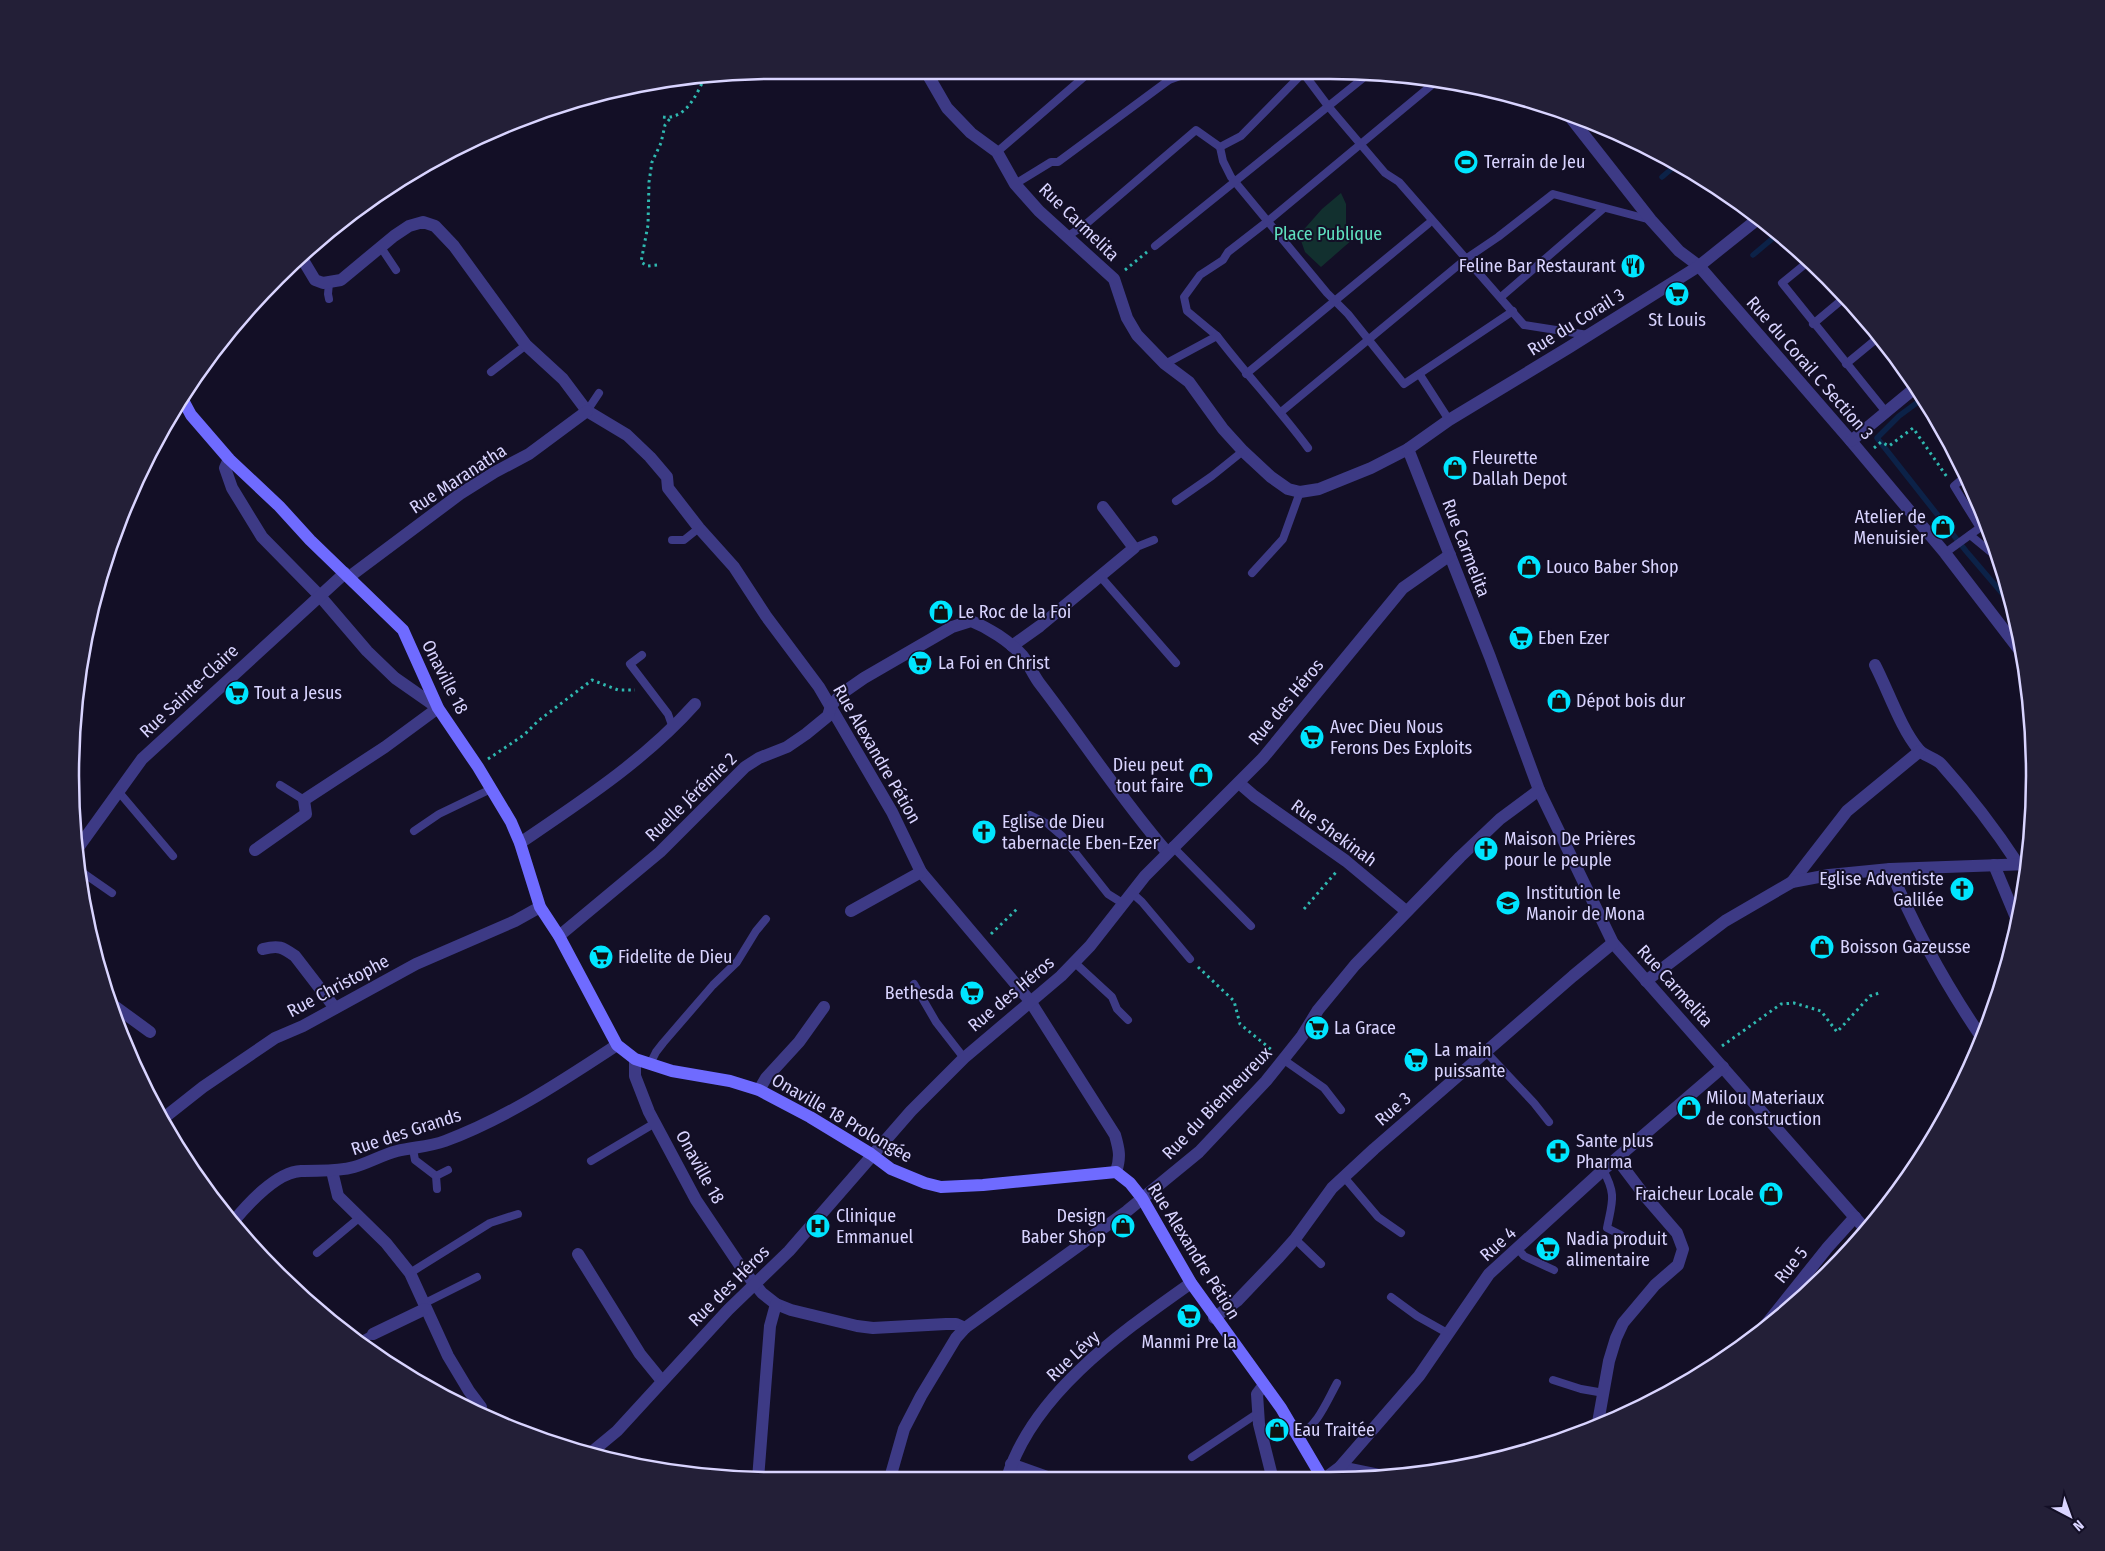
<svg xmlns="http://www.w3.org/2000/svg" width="2105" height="1551" font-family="'Fira Sans Condensed',sans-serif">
	<rect width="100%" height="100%" fill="#130f26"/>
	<polygon fill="#12302f" points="1341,193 1346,204 1346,224 1353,239 1321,267 1305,252 1299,235 1322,209"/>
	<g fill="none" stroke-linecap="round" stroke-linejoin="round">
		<g stroke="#0c2248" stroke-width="5.5">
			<polyline points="1662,177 1676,165"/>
			<polyline points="1753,255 1779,233"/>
			<polyline points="1922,399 1899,416 1877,438 1966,551 2013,606"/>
		</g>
		<g stroke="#2fb8b0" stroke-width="3" stroke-dasharray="2.5 4" stroke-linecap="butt">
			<path d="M663 117C685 120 696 96 704 79"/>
			<polyline points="657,265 647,266 641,262 648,225 649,182 652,162 661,143 665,125 672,116"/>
			<polyline points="1125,270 1147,252"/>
			<polyline points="1874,448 1881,442 1889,446 1913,428 1947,477"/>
			<polyline points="488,759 524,735 538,721 592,680 618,690 635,690"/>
			<polyline points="1304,909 1337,871"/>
			<polyline points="991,934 1018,908"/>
			<polyline points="1198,967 1234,1001 1240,1024 1273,1051"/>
			<polyline points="1722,1046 1781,1004 1794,1003 1821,1011 1837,1032 1870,996 1879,993"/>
		</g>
		<g stroke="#3d3a85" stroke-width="8">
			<polyline points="1161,70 1169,80"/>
			<polyline points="1301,70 1328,106 1385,173 1399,182 1524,325 1588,335"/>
			<polyline points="1008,75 1014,70"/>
			<polyline points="1220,147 1223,161 1231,177 1327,293 1348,314 1404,384 1513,311"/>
			<polyline points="997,152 1092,70"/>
			<polyline points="1015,184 1051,162 1058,162 1169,80 1197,70"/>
			<polyline points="1068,236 1086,224 1196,130 1220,147 1241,136 1302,74"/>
			<polyline points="380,246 396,270"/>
			<polyline points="1155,246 1367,75"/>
			<polyline points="1809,261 1782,283 1886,412"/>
			<polyline points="329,283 328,294 329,299"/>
			<polyline points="1501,297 1604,208"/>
			<polyline points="1813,324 1844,298"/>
			<polyline points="1217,336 1187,311 1184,297 1200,275 1223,260 1228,252 1268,221 1433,84"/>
			<path d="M1165 364 1217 336C1246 374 1279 409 1308 448"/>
			<polyline points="1846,364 1880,336"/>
			<polyline points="491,372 526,345"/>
			<polyline points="1246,374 1428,224"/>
			<polyline points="1420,375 1449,420"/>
			<polyline points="587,411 599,393"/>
			<polyline points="1281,412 1467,258 1498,237 1553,194 1651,220"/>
			<polyline points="1967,475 1954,486 1980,528"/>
			<polyline points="1176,501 1212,476 1243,451"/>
			<polyline points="1970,535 1998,558"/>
			<polyline points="672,540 684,540 699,528"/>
			<polyline points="1134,548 1154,540"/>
			<polyline points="1945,553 1985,524"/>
			<polyline points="1252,573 1283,539 1300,492"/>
			<polyline points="1100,576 1176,663"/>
			<polyline points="642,655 630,664 668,714 673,728"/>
			<polyline points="280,785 304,800"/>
			<polyline points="118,791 173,856"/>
			<polyline points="1030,815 1048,824 1062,836 1108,894 1124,904"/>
			<polyline points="414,831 439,814 491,789"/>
			<polyline points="1172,846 1251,926"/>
			<polyline points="76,868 112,893"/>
			<polyline points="1132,893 1142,902 1190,959"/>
			<polyline points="1074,962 1112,997 1117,1009 1128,1020"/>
			<polyline points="914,984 936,1022 964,1058"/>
			<polyline points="1486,1052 1534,1103 1549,1122"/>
			<polyline points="1284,1060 1324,1088 1341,1110"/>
			<polyline points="650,1064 656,1052 663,1043 713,985 737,962 756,931 766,919"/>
			<polyline points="413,1149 415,1160 436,1176 437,1189"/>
			<polyline points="591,1161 655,1123"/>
			<path d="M1603 1170C1617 1195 1612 1202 1607 1228L1621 1235"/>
			<polyline points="436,1176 448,1170"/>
			<polyline points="1344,1177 1378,1217 1401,1233"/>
			<polyline points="1295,1239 1321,1264"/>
			<polyline points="1518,1249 1524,1256 1554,1270"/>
			<polyline points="317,1253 359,1218"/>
			<polyline points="410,1273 490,1223 518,1214"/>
			<polyline points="1391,1297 1417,1316 1449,1334"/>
			<polyline points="423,1304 477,1277"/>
			<polyline points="360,1341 373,1334"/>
			<polyline points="1553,1380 1581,1389 1604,1393"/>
			<path d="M1298 1436C1318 1425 1326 1403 1337 1383"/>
			<polyline points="1192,1457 1258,1413"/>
		</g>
		<g stroke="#3d3a85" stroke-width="12">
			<polyline points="925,70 947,108 971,133 997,152 1015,184 1039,211 1114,279 1127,318 1137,335 1165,364 1189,382 1223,429 1243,451 1271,477 1288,489 1300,492 1319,489 1371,468 1408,449 1490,657 1539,790 1613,943 1867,1231"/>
			<polyline points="1567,113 1651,220 1679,251 1699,266 1851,441 1945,553 2021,652"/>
			<path d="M303 260 315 280 323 283 341 280 394 236 409 226 423 222 435 226 454 246 526 345 563 379 587 411 627 435 650 457 667 477 668 488 699 528 734 567 766 616 819 687 892 812 921 872 1030 1001 1115 1135C1119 1149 1121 1157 1116 1172"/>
			<polyline points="1851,441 1915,388"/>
			<polyline points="1408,449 1449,420 1568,348 1699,266 1759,218"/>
			<polyline points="229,459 225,468 232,488 262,537 319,595 367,651 395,678 438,708 385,747 304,800 306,814 255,850"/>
			<polyline points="349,577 460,494 495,472 529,454 587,411"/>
			<polyline points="1012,646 1040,626 1134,548 1103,507"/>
			<path d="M1875 665C1888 690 1901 729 1919 750 1924 756 1935 758 1941 764 1969 795 1995 829 2018 864"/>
			<polyline points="1239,783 1254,796 1346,861 1406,911"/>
			<path d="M520 843C582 801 645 760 695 704"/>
			<polyline points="75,852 142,759 345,573"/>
			<polyline points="1994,865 2017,920"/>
			<path d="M1890 869C1915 929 1945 984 1982 1038"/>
			<polyline points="1792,882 1847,811 1920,751"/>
			<polyline points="851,911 921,872"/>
			<path d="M559 936 660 852 745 767 759 758 787 747 806 734 828 716 831 706 841 694 864 678 952 627 971 621C989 628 1009 641 1022 655 1029 664 1033 675 1040 684 1083 740 1121 799 1167 852"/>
			<path d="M263 949C279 945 282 947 295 956L335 1008"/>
			<polyline points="1646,981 1725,921 1792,882 1829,875 1890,869 2029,864"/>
			<polyline points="113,1005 150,1032"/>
			<polyline points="635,1059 635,1076 649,1112 696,1200 743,1270 762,1293 776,1304 791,1310 857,1326 873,1328 946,1324 956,1324 965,1328"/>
			<polyline points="759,1090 766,1078 799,1042 824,1007"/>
			<polyline points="165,1117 203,1087 275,1038 303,1026 416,964 515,921 540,907"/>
			<polyline points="332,1171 338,1196 386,1243 410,1273 448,1356 469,1391 481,1407 478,1409"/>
			<path d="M232 1223C247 1205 276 1172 301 1171 319 1170 336 1172 354 1167 368 1163 382 1155 397 1151 413 1147 429 1147 445 1141 507 1118 562 1081 617 1045"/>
			<polyline points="578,1254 640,1354 662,1381"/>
			<polyline points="1214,1318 1237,1301 1279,1257 1295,1239 1332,1188 1374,1149 1573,976 1613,943"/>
			<polyline points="373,1334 425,1309"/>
			<polyline points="1756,1337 1828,1247 1855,1217"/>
			<polyline points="1263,1386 1257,1394 1259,1424 1272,1476"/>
			<polyline points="1597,1428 1609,1361 1616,1338 1623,1323 1655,1285 1678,1265 1683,1249 1677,1233 1645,1196 1617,1159"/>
			<polyline points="588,1455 617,1431 728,1310 789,1251 911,1111 964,1058 1061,976 1090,946 1145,876 1263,758 1403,588 1450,555"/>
			<polyline points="1011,1464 1047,1477"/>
			<polyline points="1340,1467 1379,1475"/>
			<polyline points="1328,1476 1340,1467 1419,1376 1489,1274 1603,1170 1723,1067"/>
			<polyline points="890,1478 904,1429 921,1396 956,1338 965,1328 1127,1211 1199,1152 1266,1081 1302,1036 1318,1010 1355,965 1460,857 1500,819 1539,790"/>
			<path d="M1007 1478C1033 1393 1122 1332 1191 1283"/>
			<polyline points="758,1479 770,1326 776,1304"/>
		</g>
		<polyline stroke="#6f6bff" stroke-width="12" points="184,402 191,415 229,459 279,506 310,540 403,630 438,708 478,767 511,822 520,843 540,907 559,936 617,1045 635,1059 672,1071 730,1081 759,1090 810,1117 871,1154 891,1169 925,1183 941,1187 983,1185 1116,1172 1130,1183 1142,1198 1191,1283 1281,1408 1321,1476"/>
	</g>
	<defs>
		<symbol id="stadium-disc" viewBox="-11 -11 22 22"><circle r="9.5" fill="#00e5ff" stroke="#130f26"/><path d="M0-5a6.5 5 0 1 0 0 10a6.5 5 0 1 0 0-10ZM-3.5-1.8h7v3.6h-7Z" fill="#111"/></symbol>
		<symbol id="restaurant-disc" viewBox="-11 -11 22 22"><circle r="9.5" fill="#00e5ff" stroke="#130f26"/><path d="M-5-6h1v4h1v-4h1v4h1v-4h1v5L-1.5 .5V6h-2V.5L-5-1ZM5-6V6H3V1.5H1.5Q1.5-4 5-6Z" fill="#111"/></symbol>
		<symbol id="supermarket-disc" viewBox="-11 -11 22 22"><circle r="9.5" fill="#00e5ff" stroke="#130f26"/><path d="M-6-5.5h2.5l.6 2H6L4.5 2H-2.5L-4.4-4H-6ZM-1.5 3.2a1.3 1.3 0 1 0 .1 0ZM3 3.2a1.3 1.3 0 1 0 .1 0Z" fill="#111"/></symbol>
		<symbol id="shop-disc" viewBox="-11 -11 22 22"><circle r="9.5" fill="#00e5ff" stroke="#130f26"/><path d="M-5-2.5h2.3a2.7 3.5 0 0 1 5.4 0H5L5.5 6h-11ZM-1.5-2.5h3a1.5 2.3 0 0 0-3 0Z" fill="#111"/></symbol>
		<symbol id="church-disc" viewBox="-11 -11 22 22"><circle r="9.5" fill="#00e5ff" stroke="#130f26"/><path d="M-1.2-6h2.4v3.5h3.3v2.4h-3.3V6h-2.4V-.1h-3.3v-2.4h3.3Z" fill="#111"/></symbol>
		<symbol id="school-disc" viewBox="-11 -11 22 22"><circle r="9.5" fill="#00e5ff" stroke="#130f26"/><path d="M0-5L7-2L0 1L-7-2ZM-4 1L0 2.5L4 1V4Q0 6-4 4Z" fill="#111"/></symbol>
		<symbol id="pharmacy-disc" viewBox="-11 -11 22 22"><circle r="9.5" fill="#00e5ff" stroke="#130f26"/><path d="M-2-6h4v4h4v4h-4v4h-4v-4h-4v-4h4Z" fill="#111"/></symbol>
		<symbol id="hospital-disc" viewBox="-11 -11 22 22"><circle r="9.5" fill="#00e5ff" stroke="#130f26"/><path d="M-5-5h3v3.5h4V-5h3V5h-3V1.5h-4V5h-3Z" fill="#111"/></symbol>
	</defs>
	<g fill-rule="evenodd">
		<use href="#stadium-disc" x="1452" y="148" width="28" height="28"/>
		<use href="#restaurant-disc" x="1619" y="252" width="28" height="28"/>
		<use href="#supermarket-disc" x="1663" y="280" width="28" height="28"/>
		<use href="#shop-disc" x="1441" y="454" width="28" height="28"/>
		<use href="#shop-disc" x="1929" y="513" width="28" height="28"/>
		<use href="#shop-disc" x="1515" y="553" width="28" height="28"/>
		<use href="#shop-disc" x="927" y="598" width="28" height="28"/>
		<use href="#supermarket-disc" x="1507" y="624" width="28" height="28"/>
		<use href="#supermarket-disc" x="906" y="649" width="28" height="28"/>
		<use href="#supermarket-disc" x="223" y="679" width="28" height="28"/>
		<use href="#shop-disc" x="1545" y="687" width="28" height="28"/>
		<use href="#supermarket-disc" x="1298" y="723" width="28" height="28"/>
		<use href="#shop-disc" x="1187" y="761" width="28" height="28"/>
		<use href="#church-disc" x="970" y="818" width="28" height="28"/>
		<use href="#church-disc" x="1472" y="835" width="28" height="28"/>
		<use href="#church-disc" x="1948" y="875" width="28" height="28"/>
		<use href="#school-disc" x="1494" y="889" width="28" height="28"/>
		<use href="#shop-disc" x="1808" y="933" width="28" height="28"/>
		<use href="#supermarket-disc" x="587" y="943" width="28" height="28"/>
		<use href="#supermarket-disc" x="958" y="979" width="28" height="28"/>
		<use href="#supermarket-disc" x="1303" y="1014" width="28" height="28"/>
		<use href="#supermarket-disc" x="1402" y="1046" width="28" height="28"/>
		<use href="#shop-disc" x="1675" y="1094" width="28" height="28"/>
		<use href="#pharmacy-disc" x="1544" y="1137" width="28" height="28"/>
		<use href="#shop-disc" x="1757" y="1180" width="28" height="28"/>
		<use href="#hospital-disc" x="804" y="1212" width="28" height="28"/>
		<use href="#shop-disc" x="1109" y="1212" width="28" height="28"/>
		<use href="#supermarket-disc" x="1534" y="1235" width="28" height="28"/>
		<use href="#supermarket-disc" x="1175" y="1302" width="28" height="28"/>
		<use href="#shop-disc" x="1263" y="1416" width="28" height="28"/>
	</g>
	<g text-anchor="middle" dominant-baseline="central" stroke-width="4" stroke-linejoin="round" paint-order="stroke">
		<g font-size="18" fill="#d9d4ff" stroke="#130f26" text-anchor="start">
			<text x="1484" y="162">Terrain de Jeu</text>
			<text x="1616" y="266" text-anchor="end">Feline Bar Restaurant</text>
			<text x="1677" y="320" text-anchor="middle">St Louis</text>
			<text x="1472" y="458">Fleurette<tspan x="1472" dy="21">Dallah Depot</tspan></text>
			<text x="1926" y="517" text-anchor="end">Atelier de<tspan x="1926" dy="21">Menuisier</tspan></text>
			<text x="1546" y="567">Louco Baber Shop</text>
			<text x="958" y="612">Le Roc de la Foi</text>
			<text x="1538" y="638">Eben Ezer</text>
			<text x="938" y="663">La Foi en Christ</text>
			<text x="254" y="693">Tout a Jesus</text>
			<text x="1576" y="701">Dépot bois dur</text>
			<text x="1330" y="727">Avec Dieu Nous<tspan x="1330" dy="21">Ferons Des Exploits</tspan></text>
			<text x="1184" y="765" text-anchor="end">Dieu peut<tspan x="1184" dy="21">tout faire</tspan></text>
			<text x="1002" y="822">Eglise de Dieu<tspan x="1002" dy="21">tabernacle Eben-Ezer</tspan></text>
			<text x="1504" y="839">Maison De Prières<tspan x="1504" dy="21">pour le peuple</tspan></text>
			<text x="1944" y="879" text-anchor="end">Eglise Adventiste<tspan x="1944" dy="21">Galilée</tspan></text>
			<text x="1526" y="893">Institution le<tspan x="1526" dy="21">Manoir de Mona</tspan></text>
			<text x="1840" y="947">Boisson Gazeusse</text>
			<text x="618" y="957">Fidelite de Dieu</text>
			<text x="954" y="993" text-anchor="end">Bethesda</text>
			<text x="1334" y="1028">La Grace</text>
			<text x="1434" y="1050">La main<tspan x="1434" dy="21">puissante</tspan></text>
			<text x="1706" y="1098">Milou Materiaux<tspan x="1706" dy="21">de construction</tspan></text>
			<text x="1576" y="1141">Sante plus<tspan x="1576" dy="21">Pharma</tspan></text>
			<text x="1754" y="1194" text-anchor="end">Fraicheur Locale</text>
			<text x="836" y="1216">Clinique<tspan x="836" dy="21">Emmanuel</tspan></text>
			<text x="1106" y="1216" text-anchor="end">Design<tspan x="1106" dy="21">Baber Shop</tspan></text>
			<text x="1566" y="1239">Nadia produit<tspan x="1566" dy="21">alimentaire</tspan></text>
			<text x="1189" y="1342" text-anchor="middle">Manmi Pre la</text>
			<text x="1294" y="1430">Eau Traitée</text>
		</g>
		<g font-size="18" fill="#d9d4ff" stroke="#130f26">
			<text transform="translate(1079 222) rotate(44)">Rue Carmelita</text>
			<text transform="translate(1576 322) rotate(-32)">Rue du Corail 3</text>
			<text transform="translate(1810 368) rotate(49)">Rue du Corail C Section 3</text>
			<text transform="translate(458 479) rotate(-33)">Rue Maranatha</text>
			<text transform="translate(1466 548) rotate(69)">Rue Carmelita</text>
			<text transform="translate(445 677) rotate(63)">Onaville 18</text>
			<text transform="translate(189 691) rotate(-43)">Rue Sainte-Claire</text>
			<text transform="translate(1286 702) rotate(-50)">Rue des Héros</text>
			<text transform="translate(877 754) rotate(60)">Rue Alexandre Pétion</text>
			<text transform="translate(691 797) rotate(-44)">Ruelle Jérémie 2</text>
			<text transform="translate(1334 833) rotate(36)">Rue Shekinah</text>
			<text transform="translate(338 986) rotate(-28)">Rue Christophe</text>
			<text transform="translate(1675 986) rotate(48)">Rue Carmelita</text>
			<text transform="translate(1011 994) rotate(-40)">Rue des Héros</text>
			<text transform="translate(1217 1103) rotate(-46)">Rue du Bienheureux</text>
			<text transform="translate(1393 1109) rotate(-41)">Rue 3</text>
			<text transform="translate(842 1118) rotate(30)">Onaville 18 Prolongée</text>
			<text transform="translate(406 1132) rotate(-18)">Rue des Grands</text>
			<text transform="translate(700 1167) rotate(61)">Onaville 18</text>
			<text transform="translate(1498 1244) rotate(-42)">Rue 4</text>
			<text transform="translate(1194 1251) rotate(58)">Rue Alexandre Pétion</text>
			<text transform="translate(1791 1265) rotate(-51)">Rue 5</text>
			<text transform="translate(729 1286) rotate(-45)">Rue des Héros</text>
			<text transform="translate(1073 1356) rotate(-43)">Rue Lévy</text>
		</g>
		<g font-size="18" fill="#5fe0c0" stroke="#130f26">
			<text x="1328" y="234">Place Publique</text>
		</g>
	</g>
	<path d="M0 0H2105V1551H0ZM775 79H1330A696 696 0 0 1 2026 775V776A696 696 0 0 1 1330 1472H775A696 696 0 0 1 79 776V775A696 696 0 0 1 775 79Z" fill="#231f37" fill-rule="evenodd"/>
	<path fill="none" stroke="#d9d4ff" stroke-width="2.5" d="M775 79H1330A696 696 0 0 1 2026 775V776A696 696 0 0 1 1330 1472H775A696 696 0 0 1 79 776V775A696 696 0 0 1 775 79Z"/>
	<g transform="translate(2070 1516) rotate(139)" stroke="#130f26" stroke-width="4" paint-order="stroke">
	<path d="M0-4L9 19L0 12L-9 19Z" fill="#d9d4ff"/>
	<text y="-8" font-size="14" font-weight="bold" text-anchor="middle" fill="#d9d4ff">N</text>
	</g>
</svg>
